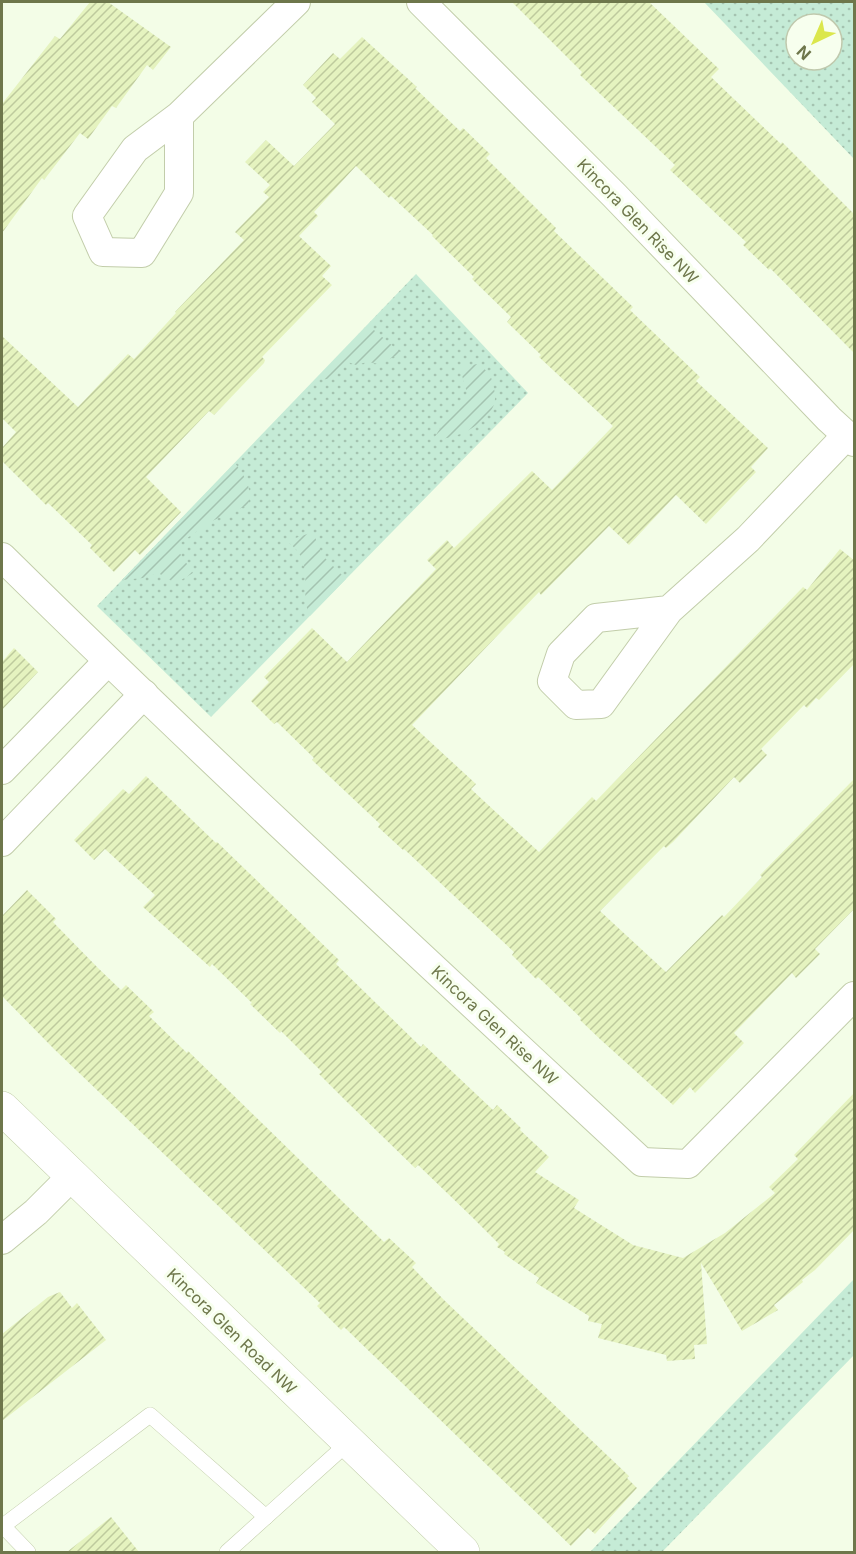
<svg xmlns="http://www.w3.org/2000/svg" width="856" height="1554" font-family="Inter,sans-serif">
	<defs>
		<pattern id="grass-dots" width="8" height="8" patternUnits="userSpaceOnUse" patternTransform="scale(1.5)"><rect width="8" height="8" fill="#c5ebd6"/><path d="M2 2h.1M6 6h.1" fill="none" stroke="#a4c3b0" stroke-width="1.8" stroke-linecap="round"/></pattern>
		<pattern id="garden-furrows" width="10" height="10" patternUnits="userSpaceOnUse" patternTransform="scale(1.5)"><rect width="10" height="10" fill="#c5ebd6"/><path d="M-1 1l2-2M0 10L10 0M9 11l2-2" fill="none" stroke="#a4c3b0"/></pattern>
		<pattern id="building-hatch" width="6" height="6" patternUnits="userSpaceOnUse" patternTransform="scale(1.5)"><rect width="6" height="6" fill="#e5f3bf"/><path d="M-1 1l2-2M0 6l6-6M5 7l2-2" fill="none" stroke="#beca9d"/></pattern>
	</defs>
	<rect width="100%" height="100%" fill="#f3fde7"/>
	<g fill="url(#grass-dots)" fill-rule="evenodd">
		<path d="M704 2H854V159ZM796 24H832V60H796Z"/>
		<polygon points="416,274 528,393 211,717 97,606"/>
		<polygon points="854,1279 854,1355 662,1552 590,1552"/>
	</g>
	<g fill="url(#garden-furrows)">
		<path d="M368 325 401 353 380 364 367 362 356 365 348 362C338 369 332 385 318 377Z"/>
		<path d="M477 364C486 369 492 375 493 385 494 389 496 395 495 399 494 421 453 443 434 438L448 416 462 405 467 393 461 372 463 367Z"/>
		<path d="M235 463C245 477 253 488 248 505L212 521 180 543 179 552 193 573 176 583 158 573 143 578 122 580Z"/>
		<path d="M313 532 322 555 346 579 310 616C300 596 311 574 300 555 297 549 291 545 287 541Z"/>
	</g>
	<g fill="url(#building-hatch)">
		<polygon points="90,2 108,2 171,47 153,70 147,65 116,108 112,106 88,139 80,133 44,180 42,178 2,233 2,104 55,36 60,39"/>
		<polygon points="512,2 649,2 719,69 711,77 781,144 782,142 855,215 855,354 770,268 769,270 743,245 746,242 670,170 675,165 580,75 582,72"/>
		<polygon points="362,37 417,87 415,88 460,131 463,128 490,154 486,158 556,228 554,231 633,307 630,310 700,377 696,381 768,448 751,467 756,472 706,524 676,495 629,545 609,526 541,595 539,592 412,725 476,784 471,789 539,852 592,797 596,801 803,587 807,590 840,549 855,561 855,663 819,700 816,698 807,708 804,705 761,749 767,755 740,783 734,777 673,842 666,848 664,846 600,911 666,972 722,915 724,917 762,877 760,875 855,778 855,908 815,949 820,954 796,978 792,973 734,1033 744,1043 695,1093 690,1087 673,1105 601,1040 580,1020 581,1018 538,977 536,979 512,955 514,952 404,849 403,850 378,827 380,824 312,760 314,758 277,722 274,724 251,701 269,682 264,677 312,628 347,662 436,569 427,560 447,540 454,548 532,471 552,490 613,426 539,357 541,355 507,322 511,317 472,279 474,277 432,236 433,235 391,196 389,198 356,166 314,212 318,216 299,236 331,266 322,276 332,285 262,357 265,360 264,363 214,415 209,411 146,477 181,512 140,555 135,550 114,572 90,548 92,545 48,503 46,505 2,461 2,448 16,432 2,418 2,336 78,407 128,354 134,359 176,313 175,312 244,240 235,232 269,197 263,192 270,185 245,162 266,140 294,166 335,124 312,102 316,98 303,85 333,53 340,59"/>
		<polygon points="14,648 38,672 2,710 2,662"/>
		<polygon points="146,776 216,843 217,842 339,960 336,964 421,1047 423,1044 493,1110 497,1105 521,1128 520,1130 549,1157 535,1172 579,1200 574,1208 633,1245 683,1258 725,1233 775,1193 769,1187 798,1159 794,1155 855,1092 855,1229 815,1270 802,1280 803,1282 774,1305 778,1310 742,1331 701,1263 707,1344 694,1345 695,1359 667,1361 666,1355 598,1338 602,1324 588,1321 589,1316 536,1283 539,1278 504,1254 505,1252 497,1247 499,1244 471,1216 418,1165 415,1168 346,1101 319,1074 322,1072 281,1031 280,1033 250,1004 252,1003 212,964 210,967 143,907 155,895 105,849 94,860 74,840 123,789 129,794"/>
		<polygon points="27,890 56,919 53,922 98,968 121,990 126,985 154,1012 149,1016 187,1053 188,1051 384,1242 389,1238 416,1263 412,1267 444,1300 629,1476 627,1478 637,1488 595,1534 588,1528 571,1546 344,1327 341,1330 317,1306 320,1303 54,1049 2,996 2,916"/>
		<polygon points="60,1292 72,1308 77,1303 106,1340 2,1421 2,1334 48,1297"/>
		<polygon points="111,1517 139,1552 67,1552"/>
	</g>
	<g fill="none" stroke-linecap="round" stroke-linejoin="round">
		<defs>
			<g id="service">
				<polyline points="28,1552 3,1526 150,1415 266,1517"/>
				<polyline points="227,1552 348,1443"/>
			</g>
			<g id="minor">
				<polyline points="421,2 614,195 829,419 854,442"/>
				<polyline points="179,116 179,193 142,253 103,252 87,216 135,149 179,116 296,2"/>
				<path d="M2 557C211 763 427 962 642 1162L688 1164 854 996"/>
				<polyline points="669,610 596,618 561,654 552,681 576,705 601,704 669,610 748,539 846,436"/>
				<polyline points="2,770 108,661"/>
				<polyline points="2,842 144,694"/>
				<polyline points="2,1240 36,1212 71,1177"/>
			</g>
			<polyline id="tertiary" points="2,1108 463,1552"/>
		</defs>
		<use href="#service" stroke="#c2cdaa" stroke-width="16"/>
		<use href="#minor" stroke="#c2cdaa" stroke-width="30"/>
		<use href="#tertiary" stroke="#c2cdaa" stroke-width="34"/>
		<use href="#service" stroke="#fff" stroke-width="15"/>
		<use href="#minor" stroke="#fff" stroke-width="28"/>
		<use href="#tertiary" stroke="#fff" stroke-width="33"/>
	</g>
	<g text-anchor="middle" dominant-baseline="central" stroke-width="6" stroke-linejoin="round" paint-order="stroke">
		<g font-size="16" fill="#6e774b" stroke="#f7ffee">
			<text transform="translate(638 221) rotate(46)">Kincora Glen Rise NW</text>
			<text transform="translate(495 1025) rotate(43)">Kincora Glen Rise NW</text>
			<text transform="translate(232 1331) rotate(44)">Kincora Glen Road NW</text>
		</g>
	</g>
	<rect width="856" height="1554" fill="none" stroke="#6e774b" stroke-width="6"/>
	<g transform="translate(814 42) rotate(224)"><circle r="28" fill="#f7ffee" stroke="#c0c9ad" stroke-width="1.5"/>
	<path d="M0-4.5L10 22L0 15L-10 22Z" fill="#dbe74c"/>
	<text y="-9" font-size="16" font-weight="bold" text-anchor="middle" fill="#6e774b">N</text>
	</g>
</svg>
